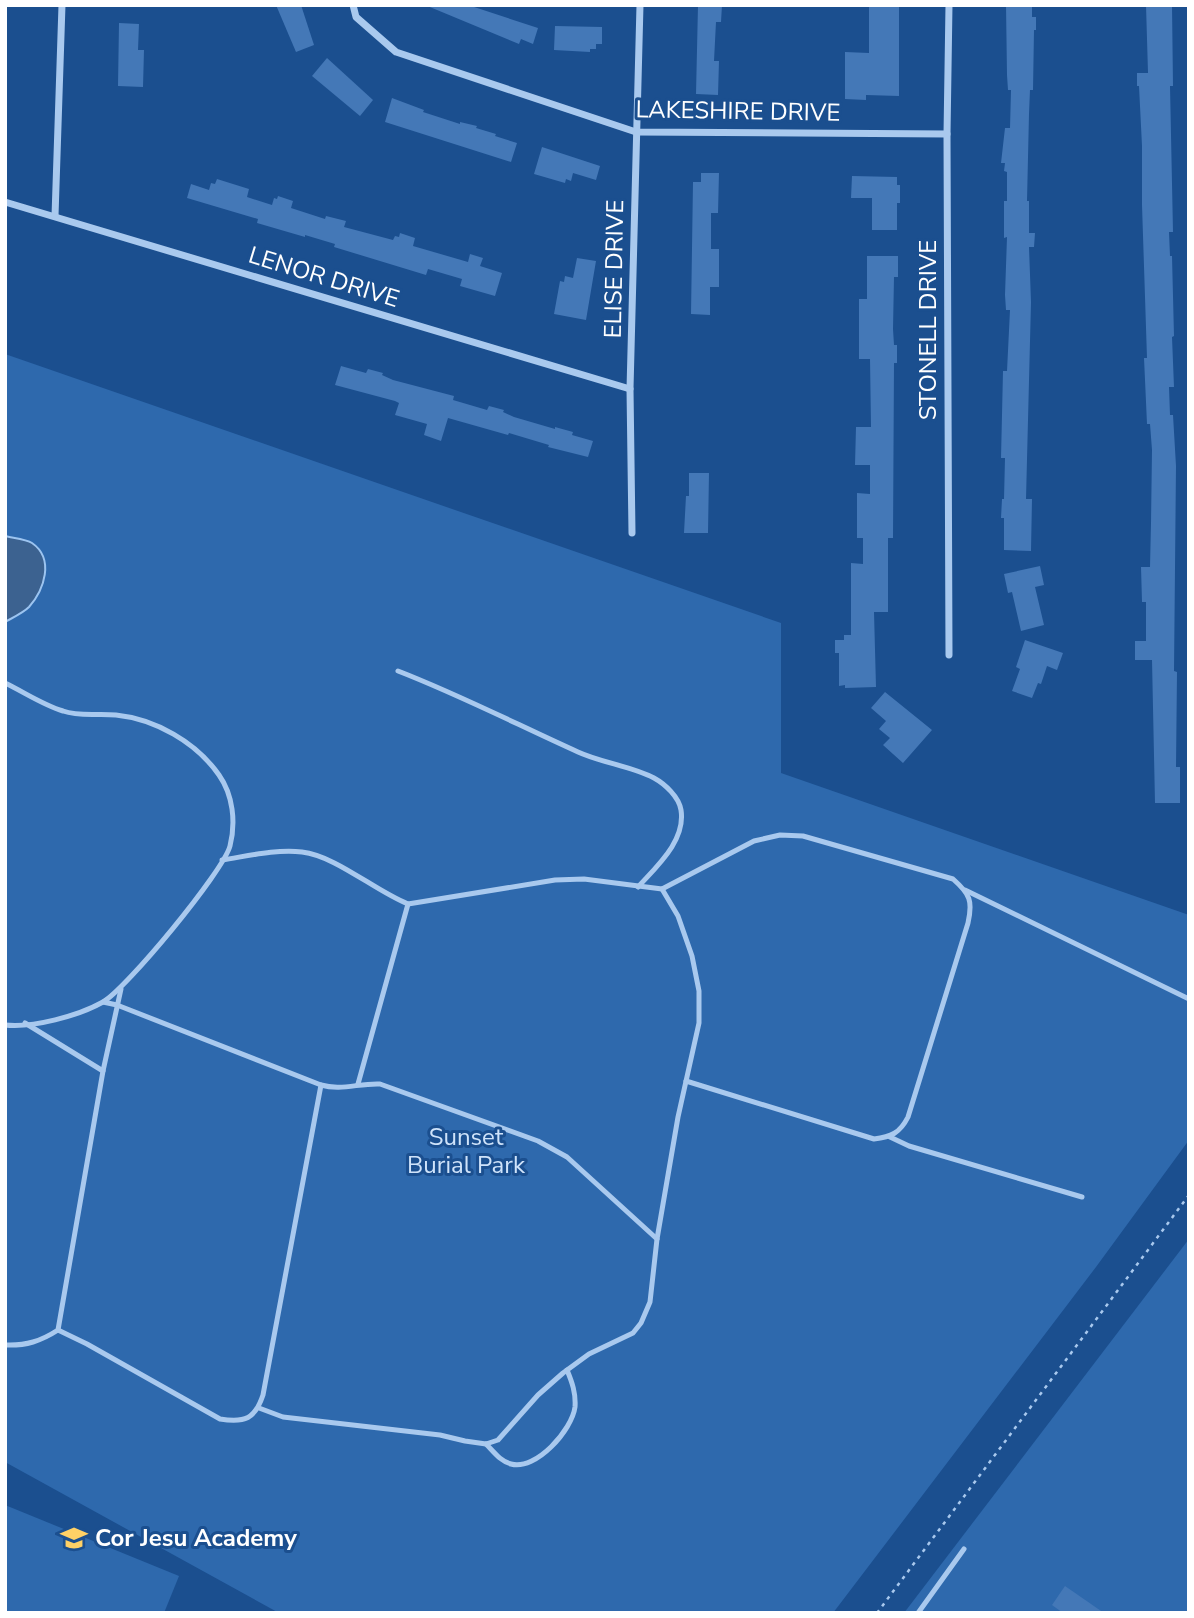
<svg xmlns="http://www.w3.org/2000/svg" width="1194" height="1618" font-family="'Nunito Sans',sans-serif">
	<rect width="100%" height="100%" fill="#1b4f8f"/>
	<g fill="#2e69ad">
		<polygon points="5,354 781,623 781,773 1189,915 1189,1140 1096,1267 833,1613 279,1613 5,1462"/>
		<polygon points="1189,1239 1189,1613 904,1613"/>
		<polygon points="5,1505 179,1576 164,1613 5,1613"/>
	</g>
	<path fill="#3c6290" stroke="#9cc4f0" stroke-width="2" d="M5 536C13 538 26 539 32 543 55 559 44 590 29 607 23 613 12 618 5 622Z"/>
	<g fill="#4478b7">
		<polygon points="276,5 301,5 314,45 296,52"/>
		<polygon points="425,5 468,5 538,28 533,44 521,39 519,44"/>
		<polygon points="698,5 722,5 721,22 716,22 714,61 719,61 718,95 696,94"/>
		<polygon points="869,5 899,5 899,96 866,95 866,100 845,99 845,52 869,53"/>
		<polygon points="1006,5 1032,5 1032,17 1036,17 1036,30 1034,30 1033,90 1030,90 1029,114 1027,201 1029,201 1029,233 1035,233 1034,247 1029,247 1031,302 1026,499 1032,499 1031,551 1004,550 1004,518 1001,518 1002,499 1004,499 1005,458 1001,458 1003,371 1007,371 1010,310 1006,310 1005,295 1007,237 1004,238 1004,201 1007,201 1007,172 1004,171 1005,163 1001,163 1005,128 1010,128 1011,90 1008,90 1007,75"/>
		<polygon points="1146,5 1172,5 1173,86 1170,86 1173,232 1169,232 1170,256 1172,256 1174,336 1172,337 1174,387 1169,387 1170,415 1173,415 1176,466 1174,671 1177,672 1176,767 1180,767 1180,803 1155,803 1152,660 1135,660 1135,641 1146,641 1146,602 1142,602 1141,567 1150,567 1151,523 1152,450 1150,424 1147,424 1144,358 1147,358 1142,205 1142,146 1139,86 1137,86 1137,73 1148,73"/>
		<polygon points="119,23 139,24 138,50 144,50 143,87 118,86"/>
		<polygon points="555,26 602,27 602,44 596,44 596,49 590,49 590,52 554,50"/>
		<polygon points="327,58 373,100 360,116 312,76"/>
		<polygon points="392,98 424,110 423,112 460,124 460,122 477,126 476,128 496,134 495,136 517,143 511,162 385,122"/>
		<polygon points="542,147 600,166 596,180 573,173 571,181 566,179 565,183 534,174"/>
		<polygon points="701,173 719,173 718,213 711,213 711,249 719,249 719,287 710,287 710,315 691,314 693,182 701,182"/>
		<polygon points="852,176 897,177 897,185 900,185 900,203 897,203 897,230 872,230 872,198 851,198"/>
		<polygon points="217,179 249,189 247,197 272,205 274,198 277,199 278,196 293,201 291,208 325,219 326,216 346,221 344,227 393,240 395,236 399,237 400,233 415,238 413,246 468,262 470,254 483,258 480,266 502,273 495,296 460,286 462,279 428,269 426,275 334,247 335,244 305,235 305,237 257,223 258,219 187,198 191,184 209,190 211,183 215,184"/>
		<polygon points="867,256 898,256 898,277 894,277 893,329 894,345 897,345 897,363 894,363 893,538 888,538 888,612 874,612 876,687 845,688 845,685 839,686 839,653 835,653 835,640 844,640 844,635 851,635 851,563 863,564 863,538 857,538 857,493 870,494 870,465 855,465 856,427 871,427 870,359 859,359 859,299 867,299"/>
		<polygon points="577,258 596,261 586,320 554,314 560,281 564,282 565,276 573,278"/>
		<polygon points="341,366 366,373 368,369 383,373 382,375 393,380 454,396 453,400 487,410 489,406 504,410 503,412 514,417 555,429 555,427 573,432 572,435 593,441 588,457 548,447 549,445 509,433 508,435 448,418 441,441 424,435 427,424 395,415 399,403 395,401 335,385"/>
		<polygon points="689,473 709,473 708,533 684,533 686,496 689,496"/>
		<polygon points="1040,566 1044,585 1035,587 1044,625 1021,631 1012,592 1008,593 1004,574"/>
		<polygon points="1025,640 1063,653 1057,670 1047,666 1041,684 1038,683 1032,698 1012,691 1020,669 1016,667"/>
		<polygon points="885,692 932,730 903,763 883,745 890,738 879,729 886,721 871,708"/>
		<polygon points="1065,1586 1104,1613 1063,1613 1052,1605"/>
	</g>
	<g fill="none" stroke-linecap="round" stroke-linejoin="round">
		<polyline stroke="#a9c9ee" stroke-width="2.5" stroke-dasharray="3.5 5" stroke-linecap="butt" points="877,1613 1189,1195"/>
		<g stroke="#a9c9ee" stroke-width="5">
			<path d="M398 671C460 695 518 725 578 752 602 763 631 766 654 778 665 784 679 797 681 810 686 841 656 867 638 887"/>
			<path d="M5 683C24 692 43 705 63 711 80 717 98 713 116 715 155 719 196 742 219 775 233 795 236 822 230 846 223 872 126 989 103 1002 78 1016 33 1028 5 1025"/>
			<path d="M222 860C248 856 276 849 302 852 336 856 375 891 408 904L555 880 584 879 662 889 754 841 780 835 803 836 953 879C970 894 973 901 968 923L908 1117C900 1133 891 1137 874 1139L686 1081"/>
			<polyline points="965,890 1189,999"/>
			<path d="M103 1002 117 1005 321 1085C341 1091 359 1083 380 1084L538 1141 567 1157 657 1239"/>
			<polyline points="25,1023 103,1071"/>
			<polyline points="358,1084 408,904"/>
			<polyline points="890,1137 909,1146 1082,1197"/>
			<path d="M58 1330 87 1344 220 1419C245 1423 255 1419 263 1395L321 1085"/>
			<path d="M5 1345C26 1346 41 1341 58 1330L103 1071 121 989"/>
			<polyline points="259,1408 283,1417 440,1435 465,1441 486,1444 498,1440 538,1395 563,1373 589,1354 633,1333 641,1323 650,1302 657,1239 678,1117 699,1023 699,991 692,956 678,916 662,889"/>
			<path d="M486 1444C494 1452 500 1461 511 1464 536 1471 572 1430 575 1407 576 1393 572 1382 567 1370"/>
			<polyline points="918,1613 964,1549"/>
		</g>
		<g stroke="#a9c9ee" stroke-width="7">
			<polyline points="353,5 356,17 396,52 636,132 947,134"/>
			<polyline points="5,202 630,389"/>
			<polyline points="55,216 62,5"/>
			<polyline points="632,533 630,389 640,5"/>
			<polyline points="949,655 947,134 949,5"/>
		</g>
	</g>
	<defs>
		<symbol id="school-bare" viewBox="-9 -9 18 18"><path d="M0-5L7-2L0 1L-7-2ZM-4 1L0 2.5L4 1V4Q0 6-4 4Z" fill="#ffd166" stroke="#1b4f8f" stroke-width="2.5" paint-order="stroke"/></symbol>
	</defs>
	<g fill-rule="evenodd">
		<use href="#school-bare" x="55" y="1519" width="38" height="38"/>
	</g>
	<g text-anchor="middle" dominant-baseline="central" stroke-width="6" stroke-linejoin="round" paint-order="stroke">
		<g font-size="24" fill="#fff" stroke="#1b4f8f">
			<text transform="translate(738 111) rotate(1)">LAKESHIRE DRIVE</text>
			<text transform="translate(614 269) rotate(-89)">ELISE DRIVE</text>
			<text transform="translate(324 277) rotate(17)">LENOR DRIVE</text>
			<text transform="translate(928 330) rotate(-90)">STONELL DRIVE</text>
		</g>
		<g font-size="24" fill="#cfe3fa" stroke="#1b4f8f">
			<text x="466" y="1137">Sunset<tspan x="466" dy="28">Burial Park</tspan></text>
		</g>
		<g font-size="24" font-weight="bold" fill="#fff" stroke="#1b4f8f" text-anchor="start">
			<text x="95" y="1538">Cor Jesu Academy</text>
		</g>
	</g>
	<rect width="1194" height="1618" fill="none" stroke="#ffffff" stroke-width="14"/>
</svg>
